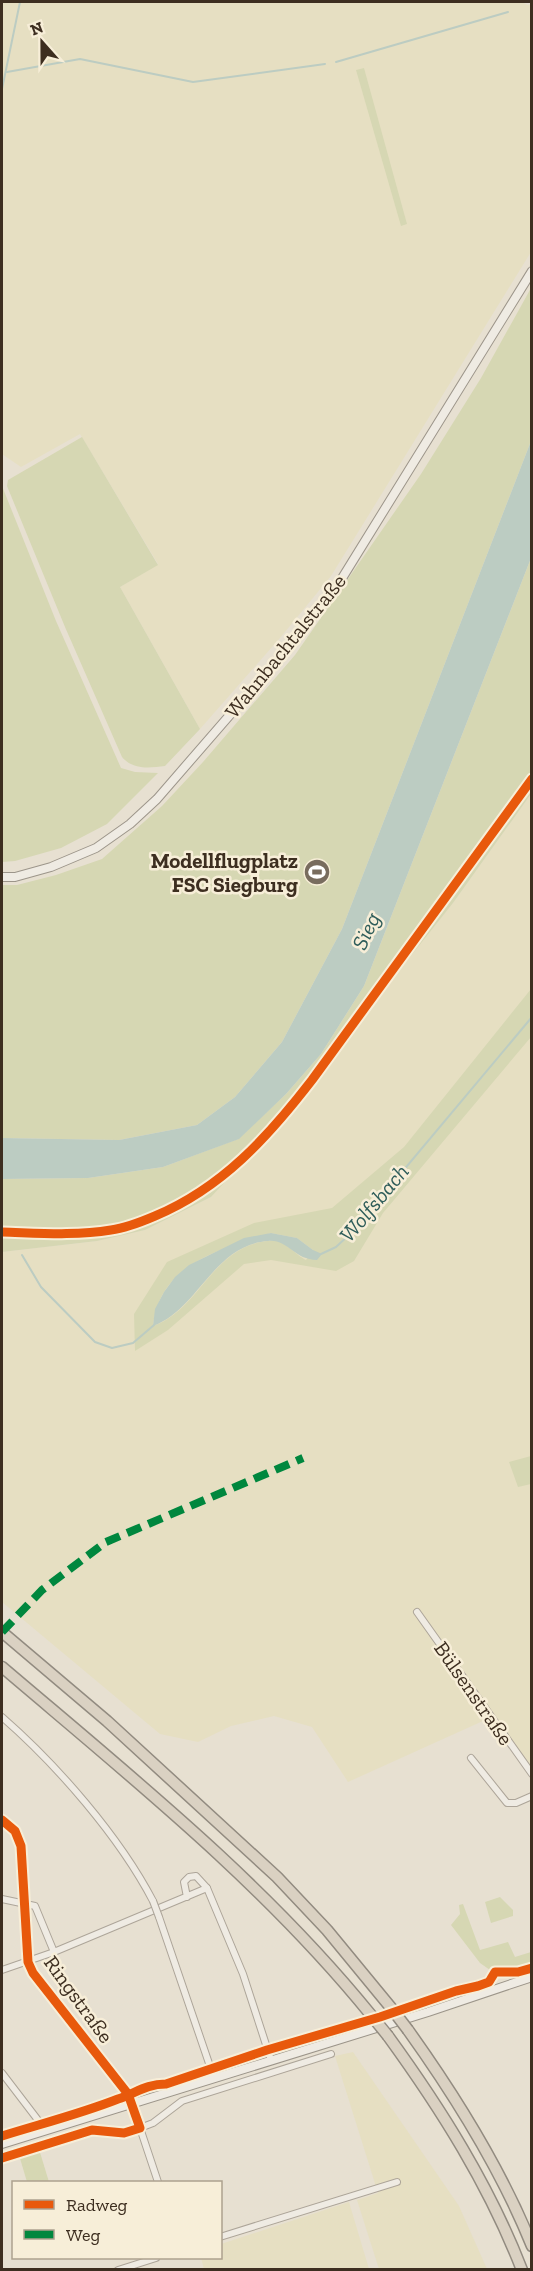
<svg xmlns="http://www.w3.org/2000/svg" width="533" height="2271" font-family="'Zilla Slab',serif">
	<rect width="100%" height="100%" fill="#e7e0d1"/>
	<g fill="#e6dfc2">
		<polygon points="2,2 521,2 528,5 531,4 531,252 331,576 280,638 200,729 120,587 158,564 80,434 21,467 2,454"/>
		<polygon points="531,794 531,1768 494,1716 348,1782 312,1727 274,1716 231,1726 198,1742 160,1734 2,1602 2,1252 97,1241 145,1230 211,1197 453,903"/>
		<polygon points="353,2052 459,2206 487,2269 379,2269 357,2200 378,2193 335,2056"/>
		<polygon points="349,2202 369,2269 204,2269 201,2258 220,2258 221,2244"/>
	</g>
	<g fill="#d6d7b3" fill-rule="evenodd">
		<polygon points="364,68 407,224 401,226 356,70"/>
		<polygon points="531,288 531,441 342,929 282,1042 235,1097 197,1125 119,1140 2,1138 2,885 17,885 56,875 102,859 162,806 203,762 295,655 421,474 481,378"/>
		<path d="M82 437 158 565 120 587 200 729 165 766C149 768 133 770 122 757L65 627 7 486 8 480Z"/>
		<polygon points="2,486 56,621 121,768 135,772 158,773 107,824 61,848 15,861 2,862"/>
		<polygon points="531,558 531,794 453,903 374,1002 297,1104 211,1197 145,1230 97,1241 2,1252 2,1179 88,1178 163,1167 238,1139 286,1094 321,1054 364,986"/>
		<path d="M531 989V1037L383 1213 354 1261 336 1271 271 1260 244 1264 168 1330 135 1351 134 1314 167 1262 254 1223 332 1208 404 1147ZM271 1233 297 1238 313 1250 306 1260C298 1256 285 1243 280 1241 275 1239 266 1241 261 1242 210 1252 199 1310 153 1326 160 1263 220 1250 271 1233Z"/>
		<polygon points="531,1456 531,1484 518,1487 509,1462"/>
		<polygon points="500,1897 513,1910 513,1916 491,1923 485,1902"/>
		<polygon points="463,1904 480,1950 508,1942 515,1957 531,1952 531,1964 516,1968 494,1968 490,1970 480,1963 451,1925 460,1914 459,1905"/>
		<polygon points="39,2149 49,2182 27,2182 19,2155"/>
	</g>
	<g fill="#bcccc2">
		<polygon points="531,441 531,558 364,986 321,1054 286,1094 239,1139 163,1167 88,1178 2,1179 2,1138 119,1140 197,1125 235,1097 282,1042 342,929"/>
		<path d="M271 1233 297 1238 313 1250 322 1254 317 1260C294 1260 288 1239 268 1241 213 1245 199 1309 153 1326L155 1309 164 1292 175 1277 189 1265 244 1238Z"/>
	</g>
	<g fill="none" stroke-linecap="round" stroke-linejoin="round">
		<g stroke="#bcccc2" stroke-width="2">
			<polyline points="336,62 508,12"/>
			<polyline points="7,72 80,59 193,82 325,64"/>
			<polyline points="2,89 20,2"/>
			<polyline points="321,1254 336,1247 350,1234 532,1017"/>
			<polyline points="22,1255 41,1287 95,1342 112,1348 133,1343 154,1325"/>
		</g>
		<defs>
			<g id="street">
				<polyline points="417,1612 532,1774"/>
				<path d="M2 1717C57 1765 119 1836 153 1901"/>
				<polyline points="471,1758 507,1803 516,1803 532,1796"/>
				<polyline points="2,1820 15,1831 21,1846 28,1962 33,1973 128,2094 140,2128 124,2133 92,2130 2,2158"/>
				<polyline points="207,1888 243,1974 271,2060"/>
				<polyline points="2,1899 35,1906 54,1952"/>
				<polyline points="159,1917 214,2078"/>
				<polyline points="2,1970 54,1952 207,1888 196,1876 189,1877 184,1882 187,1897"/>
				<polyline points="2,2073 41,2124"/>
				<polyline points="158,2182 140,2128 153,2123 182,2101 331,2054"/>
				<polyline points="220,2237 397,2182"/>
				<polyline points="118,2270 156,2258"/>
			</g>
			<g id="secondary">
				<polyline points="2,877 15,877 51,867 96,848 130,824 157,799 287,649 336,588 532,271"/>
				<polyline points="2,2144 428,2012 532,1977"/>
			</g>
			<g id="highway">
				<polyline points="2,1632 107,1721 277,1877 327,1930 392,2009"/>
				<path d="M2 1667C130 1776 264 1883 371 2015"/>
				<path d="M408 2030C456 2097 501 2169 532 2246"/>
				<path d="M388 2036C441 2109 489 2185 522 2270"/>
			</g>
		</defs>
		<use href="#street" stroke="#ada599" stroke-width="8"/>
		<use href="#secondary" stroke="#9c958a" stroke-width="10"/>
		<use href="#highway" stroke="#928b80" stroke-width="13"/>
		<use href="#street" stroke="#efebe3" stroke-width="6"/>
		<use href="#secondary" stroke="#efebe3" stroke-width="8"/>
		<use href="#highway" stroke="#dad1c2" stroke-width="10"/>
		<defs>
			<polyline id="street-bridge" points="153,1901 159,1917"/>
			<g id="highway-bridge">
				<polyline points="392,2009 408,2030"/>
				<polyline points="371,2015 388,2036"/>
			</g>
		</defs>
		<use href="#street-bridge" stroke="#ada599" stroke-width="8" stroke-linecap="butt"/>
		<use href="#highway-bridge" stroke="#928b80" stroke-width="13" stroke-linecap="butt"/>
		<use href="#street-bridge" stroke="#efebe3" stroke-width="6"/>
		<use href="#highway-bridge" stroke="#dad1c2" stroke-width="10"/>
		<polyline stroke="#00873e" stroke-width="8" stroke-dasharray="15 8" stroke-linecap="butt" points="2,1632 42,1590 106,1542 303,1458"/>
		<defs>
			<g id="cycleway">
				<path d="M2 1232C38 1233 75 1236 111 1230 126 1228 141 1222 155 1216 222 1188 268 1137 312 1080L532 779"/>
				<polyline points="2,1820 15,1831 21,1846 28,1962 33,1973 128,2094 140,2128 124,2133 92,2130 2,2158"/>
				<path d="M2 2136C40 2124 80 2114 118 2099 136 2093 146 2084 166 2084L267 2050 380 2017 456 1991 478 1986 489 1982 495 1972H518L532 1968"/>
			</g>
		</defs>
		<use href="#cycleway" stroke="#f7eed8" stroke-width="13"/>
		<use href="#cycleway" stroke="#e8590c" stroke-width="9"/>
	</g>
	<defs>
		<symbol id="stadium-disc" viewBox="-11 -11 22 22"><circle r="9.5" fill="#786c5e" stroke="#f7eed8"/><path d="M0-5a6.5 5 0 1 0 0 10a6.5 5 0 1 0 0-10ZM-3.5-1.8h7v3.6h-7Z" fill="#fff"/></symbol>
	</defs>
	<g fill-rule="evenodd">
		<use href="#stadium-disc" x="302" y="857" width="30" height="30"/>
	</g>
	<g text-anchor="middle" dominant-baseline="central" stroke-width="5" stroke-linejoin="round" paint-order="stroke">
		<g font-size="21" fill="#3d2e20" stroke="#f7eed8">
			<text transform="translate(285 646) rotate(-51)">Wahnbachtalstraße</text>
			<text transform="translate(474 1693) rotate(55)">Bülsenstraße</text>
			<text transform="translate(79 1999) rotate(54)">Ringstraße</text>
		</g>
		<g font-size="21" font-weight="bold" fill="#3d2e20" stroke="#f7eed8" text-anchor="end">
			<text x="298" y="860">Modellflugplatz<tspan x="298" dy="24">FSC Siegburg</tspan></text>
		</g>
		<g font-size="22" font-style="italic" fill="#2f5d5a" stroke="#f7eed8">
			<text transform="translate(366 931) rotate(-65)">Sieg</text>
			<text transform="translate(374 1203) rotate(-50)">Wolfsbach</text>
		</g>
	</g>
	<rect width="533" height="2271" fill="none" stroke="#3d2e20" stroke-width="6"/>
	<rect x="12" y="2181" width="210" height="78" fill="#f7eed8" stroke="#ada18e" stroke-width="1.5"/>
	<rect x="24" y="2200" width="30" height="9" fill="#e8590c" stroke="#ada18e" stroke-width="1.5"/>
	<text x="66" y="2211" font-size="18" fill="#3d2e20">Radweg</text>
	<rect x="24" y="2230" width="30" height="9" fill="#00873e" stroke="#ada18e" stroke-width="1.5"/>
	<text x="66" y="2241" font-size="18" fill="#3d2e20">Weg</text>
	<g transform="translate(42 42) rotate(339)" stroke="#f7eed8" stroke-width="4.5" paint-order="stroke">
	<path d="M0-4.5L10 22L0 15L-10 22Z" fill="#3d2e20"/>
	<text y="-9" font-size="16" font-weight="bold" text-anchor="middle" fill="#3d2e20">N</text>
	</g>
</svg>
